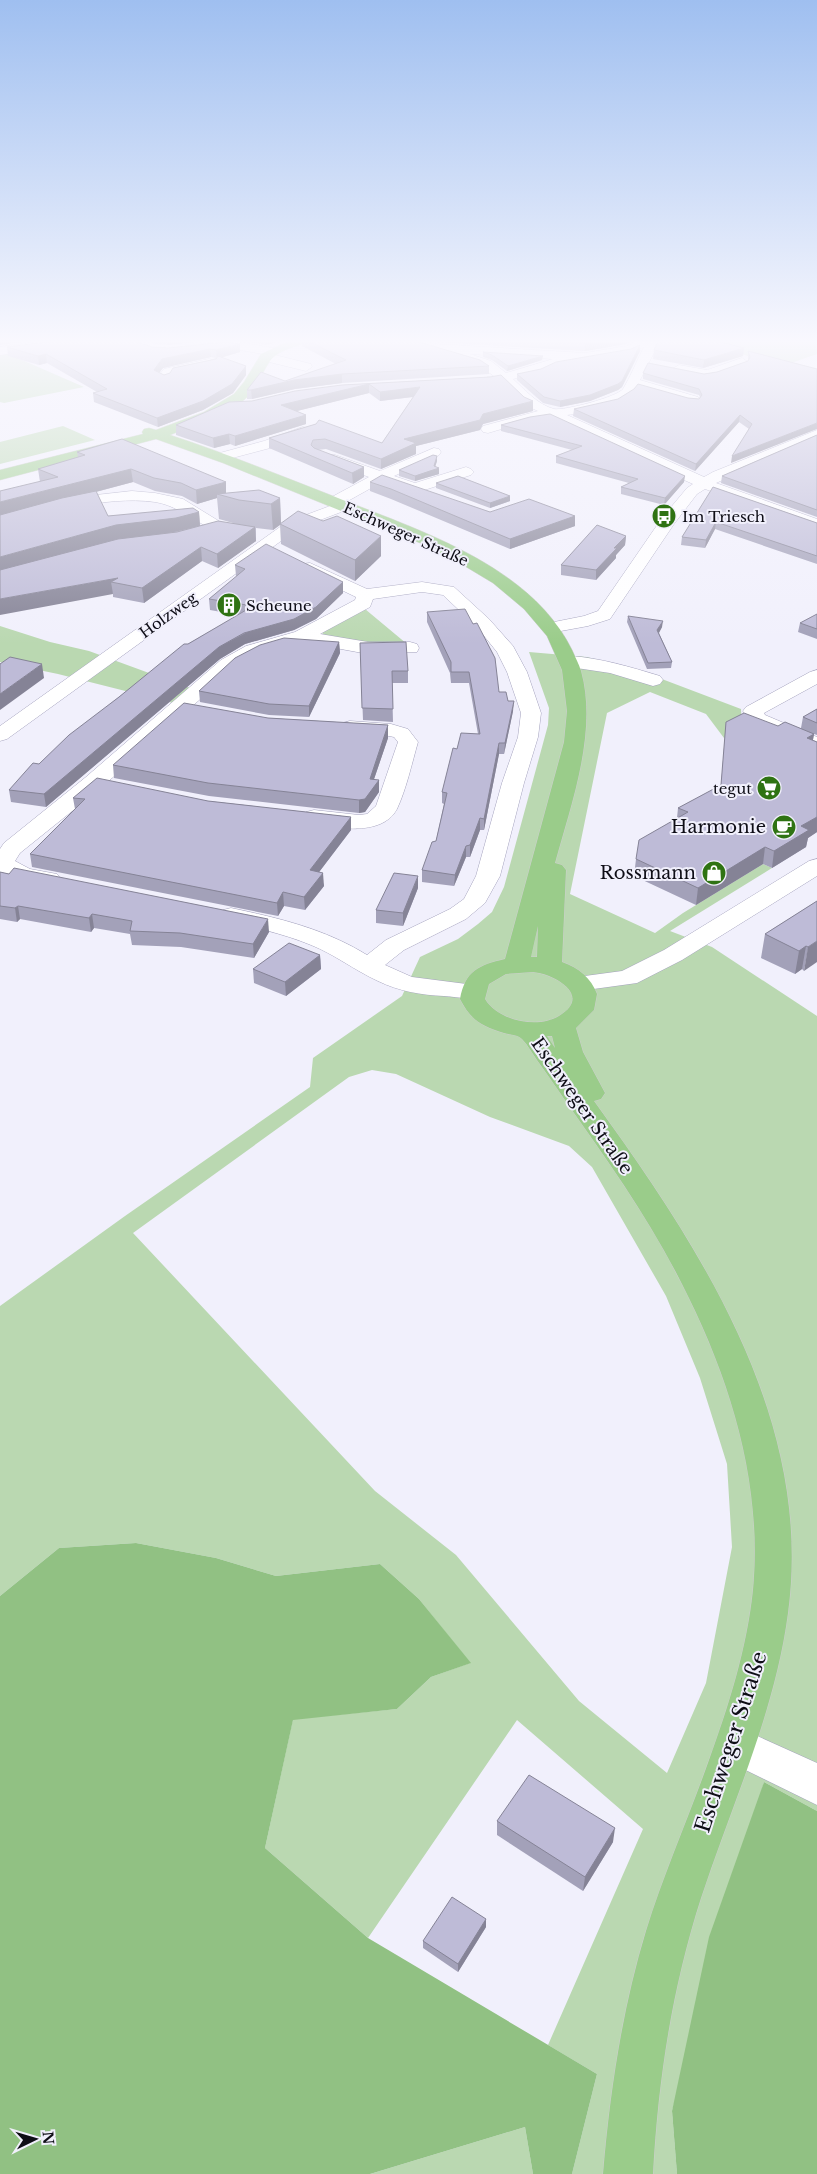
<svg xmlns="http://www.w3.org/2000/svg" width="817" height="2174" font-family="'Libre Baskerville',serif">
	<rect width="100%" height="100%" fill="#f1f0fc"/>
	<g fill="#bad8b1" fill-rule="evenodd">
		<polygon points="705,339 817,339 817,354 777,368"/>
		<polygon points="6,353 84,387 4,403 0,402 0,354"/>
		<polygon points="63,426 95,440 0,464 0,442"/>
		<path d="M365 609 407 644C386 644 339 647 322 633L329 624Z"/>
		<polygon points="0,626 50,642 89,651 149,673 166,682 191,688 173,703 58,674 0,662"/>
		<path d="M529 652 587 657 646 673 741 709 742 729 724 738 706 714 650 692 607 713 570 894 655 933 683 913 763 864 772 868 670 931 712 947 817 1016V1811L764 1782 672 2111 677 2174H572L597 2074 548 2045 643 1829 517 1720 368 1938 265 1848 293 1719 397 1709 431 1677 470 1663 419 1599 380 1564 276 1576 216 1558 136 1543 59 1548 0 1596V1306L125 1216 310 1087 313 1058 402 996 420 957 458 939 478 924 492 912 504 887 548 725 549 708ZM372 1070 396 1074 490 1117 569 1146 592 1167 666 1296 700 1378 727 1464 732 1547 706 1683 667 1773 579 1701 456 1555 375 1491 133 1233 349 1077Z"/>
		<polygon points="525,2127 533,2174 370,2174"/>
	</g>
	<g fill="#91c183">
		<polygon points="136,1543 216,1558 276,1576 380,1564 419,1599 471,1663 431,1677 397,1709 293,1720 265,1848 368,1938 597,2074 572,2174 533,2174 525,2127 370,2174 0,2174 0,1596 59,1548"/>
		<polygon points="764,1782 817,1811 817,2174 677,2174 672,2111 709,1937"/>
	</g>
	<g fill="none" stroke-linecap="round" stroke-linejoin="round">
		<g stroke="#d3cffb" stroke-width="4.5">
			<polyline points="133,339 155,342"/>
			<polyline points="176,343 205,342 217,339"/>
		</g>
		<defs>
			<g id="minor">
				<polygon points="61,339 97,339 91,343 0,355 0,347"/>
				<path d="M395 339H416L435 344 585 353 627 346 641 339H661L640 380 698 397 700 400 698 403H688L637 388C630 406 585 412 567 415L704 477 713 472 817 430V439L716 483 817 519V529L705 489 697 494 674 524 610 619 588 626 550 633 544 632 541 628 544 624 584 616 598 611 662 518 687 488 693 484 590 438 550 418 529 421 488 433 483 432 481 429 483 426 538 411 525 405 501 382 487 383 485 380 487 377 494 376 481 367 451 356 449 353 435 352 397 342ZM644 347C637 360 631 376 623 389 617 397 564 411 554 409 538 405 524 389 513 379L540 373 555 366 630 353ZM470 354 553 359 506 373 491 361Z"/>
				<polygon points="228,340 278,349 280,352 275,355 311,364 312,367 306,371 261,360 260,357 263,354 228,348 204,352 198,348 200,345"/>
				<polygon points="742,358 748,362 747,365 708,378 674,372 672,369 679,365 707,370"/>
				<polygon points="209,359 214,360 215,363 214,366 174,375 169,381 164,382 157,378 164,369"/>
				<polygon points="303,427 308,428 310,431 308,434 274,447 221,461 216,460 214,457 216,454 264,441"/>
				<polygon points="434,448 439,449 441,452 439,455 394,476 415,483 466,467 471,469 474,472 471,475 415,493 382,482 346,502 351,506 349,509 299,528 7,739 0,741 0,726 287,522 330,506 326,502 328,499 369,477 325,461 323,458 325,455 335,455 380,471"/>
				<path d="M132 491 155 493 183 499 222 523 251 529 253 532 251 535C214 544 189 507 155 502 103 495 50 514 0 527V517L87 496Z"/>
				<path d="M310 563 367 589 422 582 454 587 489 619 513 646 527 672 541 713 538 737 524 783 500 876 485 903 466 919 404 950 385 965 412 977 482 986 486 991 482 996C470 1000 457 997 444 996 422 995 398 991 378 981 354 970 334 954 311 945 282 933 252 927 223 920L219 915 223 910 231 908C279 918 325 929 367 955L386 940 450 909 464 899 476 876 502 783 518 737 521 713 507 672 497 652 477 627 443 595 422 592 373 599 370 607 320 634 368 642H410L417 644 419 648 417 652 368 654 303 642 260 654 235 668 102 787 20 853 15 861 30 869 57 874 61 879 57 884C40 888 14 882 0 872V849L4 843 86 777 221 660 246 646 295 632 355 600 356 597 304 572 301 568 304 564Z"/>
				<path d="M570 656C601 658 630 667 660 676L663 680 660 684 653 686 610 673 563 666 561 662 563 658Z"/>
				<polygon points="817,670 817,684 764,713 765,715 817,737 817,750 749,723 743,711 746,707 810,672"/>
				<path d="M350 721 391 724 408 729 418 742C412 763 406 790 397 809 382 838 331 828 306 822L303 817 306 812 314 810 359 815 367 814 376 806 398 742 394 737 389 736 343 731 340 727 343 723Z"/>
				<polygon points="817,859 817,876 682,960 637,983 579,991 570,988 566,983 570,978 622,971 664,950 809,861"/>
				<polygon points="735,1726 817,1763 817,1805 721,1758 715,1745 721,1732"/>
			</g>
			<path id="major" d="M293 339H313L311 342C299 345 278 350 270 361 261 374 256 390 244 400 223 417 195 425 170 435 225 453 279 475 333 496 415 529 530 564 572 650 575 657 579 664 581 671 598 732 571 804 555 863L562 865 566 870 562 962C579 968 591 978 597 994L594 1010 576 1028 583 1052 605 1093 601 1099 594 1101C701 1249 814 1420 788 1613 775 1712 732 1804 701 1898 672 1988 658 2080 653 2174H603C610 2092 622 2010 646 1931 664 1873 689 1817 709 1760 729 1705 747 1648 753 1590 763 1483 730 1378 682 1284 650 1220 608 1161 567 1103 557 1088 547 1074 537 1060 532 1053 528 1045 522 1039 517 1034 511 1035 504 1033 481 1026 471 1020 460 999 465 971 479 965 505 959L564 742 567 711 562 670 547 636 524 609 493 583 458 562 420 543 223 463 156 439 0 480V470L143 434 142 432 144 429 149 428 156 430 204 412 234 394 244 382 261 354ZM538 926 537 957H531ZM533 972C555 974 593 996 559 1016 538 1029 498 1021 485 999L489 984 506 974ZM547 1036H552L555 1048Z"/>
		</defs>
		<use href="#minor" stroke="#a5a3be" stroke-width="1"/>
		<use href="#major" stroke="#cfcfd0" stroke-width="1"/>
		<use href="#minor" fill="#fff" fill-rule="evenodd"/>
		<use href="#major" fill="#9acc8a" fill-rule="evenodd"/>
	</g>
	<g fill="#a3a1b9" fill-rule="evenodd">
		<polygon points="141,339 219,339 168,345 155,344"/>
		<polygon points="233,339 286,339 266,345"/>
		<polygon points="301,339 409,339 489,366 489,374 342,383 295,389 252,399 247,399 247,390 285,381 336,364 302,346"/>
		<polygon points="424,339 637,339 626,344 585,351 435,342"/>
		<path d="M240 344V352L222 357 246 375 233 393 203 410 158 427 94 402 93 393 97 392 47 363 39 365 8 356 7 347H152L168 348ZM211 357 216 358 164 375 159 373 163 368Z"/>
		<polygon points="744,348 743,356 703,368 653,359 654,350"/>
		<polygon points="640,351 622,387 618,390 590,401 560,407 543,403 517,380 517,374"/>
		<polygon points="748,351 817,369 731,463 749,429 739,422 695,471 573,416 574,409 688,398 699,399 700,397 699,395 643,379 643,373 704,374 717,372 748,361"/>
		<polygon points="483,352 542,360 507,371 492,360 483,357"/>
		<polygon points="490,377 533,411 483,424 480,430 416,446 416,454 381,469 326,449 317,450 364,467 364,477 353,484 269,448 269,438 316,424 382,443 413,397 380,401 369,393 297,411 306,415 306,424 235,446 230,444 214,448 176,435 176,425 252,401 342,385"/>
		<polygon points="530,417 684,482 664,505 621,494 621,487 629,483 556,463 556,456 572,450 501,431 501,425"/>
		<polygon points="817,435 817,517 721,483 722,476"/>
		<path d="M77 452 226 482V493L280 498 281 523 381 556 355 581 281 544 280 525 273 530 256 528V541L218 568 202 561 144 603 113 597V594L40 482 38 469 78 457ZM133 482 155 491 182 496 197 504 217 498 219 519 233 523 200 526 199 512 108 516 96 492Z"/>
		<polygon points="437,461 435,467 439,474 415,481 399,476 399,470"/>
		<polygon points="370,482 490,512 575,516 575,526 510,549 391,499 370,491"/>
		<polygon points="436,483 510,501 490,508 436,488"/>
		<polygon points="713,487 817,523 817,564 715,529 705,548 681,545 682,537"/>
		<polygon points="626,536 625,545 616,555 616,558 596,580 561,575 561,565"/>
		<polygon points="235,565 343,593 316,619 294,630 245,644 220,659 46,807 11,802 9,790 39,764 119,697 188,644 238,615 210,610 209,599 237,576 236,576"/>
		<polygon points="427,612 499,692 508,701 513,711 504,754 499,754 484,830 480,830 470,857 466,857 454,886 422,882 422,870 436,841 444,804 442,803 442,792 478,734 469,683 451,683 450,673 427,622"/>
		<polygon points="817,614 817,639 798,632 800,623"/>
		<polygon points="628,616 662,627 659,633 672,662 671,668 647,669 627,622"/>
		<polygon points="339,642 340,653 309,717 269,715 200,702 199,691"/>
		<polygon points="360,643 408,671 408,683 392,683 393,722 363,720"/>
		<polygon points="817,709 817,735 814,734 813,740 817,742 817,832 808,838 806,847 772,868 763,864 696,905 634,876 636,859 677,818 678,808 721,786 726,722 801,728 803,717"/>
		<polygon points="268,718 388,725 388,738 374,779 379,792 365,812 359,813 209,796 114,778 113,765"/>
		<polygon points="73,798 208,801 351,817 351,830 319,872 324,886 305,910 284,906 278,916 32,867 30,854 75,809"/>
		<polygon points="0,872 269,932 254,958 181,947 132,945 130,934 94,928 91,932 20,919 17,922 0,919"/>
		<polygon points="418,888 403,926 376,923 376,910"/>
		<polygon points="817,901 804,971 802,969 795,974 761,958 765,934"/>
		<polygon points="320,955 321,969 286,996 254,983 253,969"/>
		<polygon points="497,1821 613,1842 583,1891 497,1835"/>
		<polygon points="486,1927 458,1972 423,1948 423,1941"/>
	</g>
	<g fill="#858396">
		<polygon points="0,339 45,339 0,345"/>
		<polygon points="167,339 219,339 168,345"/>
		<polygon points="265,339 286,339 266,345"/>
		<polygon points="607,339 637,339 626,344 585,351 585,343"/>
		<polygon points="240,344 240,352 217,359 216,350"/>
		<polygon points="640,345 640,351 622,387 618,390 590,401 560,407 560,401"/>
		<polygon points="744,348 743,356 703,368 704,360"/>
		<polygon points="210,349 211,357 163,368 155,378 154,370 162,359"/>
		<polygon points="46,354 47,363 39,365 38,356"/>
		<polygon points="543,356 542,360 507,371 508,366"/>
		<polygon points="246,366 246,375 233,393 203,410 158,427 157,418"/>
		<polygon points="342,374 342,383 295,389 252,399 251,390 294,380"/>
		<polygon points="369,384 369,393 281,415 281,405"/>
		<polygon points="420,387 420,396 380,401 380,392"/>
		<polygon points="533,401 533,411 483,424 480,430 416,446 416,454 381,469 381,459 404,439 483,414"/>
		<polygon points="306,415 306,424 235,446 235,436"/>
		<polygon points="740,415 739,422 695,471 696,464"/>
		<polygon points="817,423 817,429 731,463 732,456"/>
		<polygon points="229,434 230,444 214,448 213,438"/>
		<polygon points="437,456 437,461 434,470 439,468 439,474 415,481 415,476 434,466"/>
		<polygon points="364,467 364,477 353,484 352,473"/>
		<polygon points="131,469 133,482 0,517 0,502"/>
		<polygon points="685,476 684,482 664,505 665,498"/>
		<polygon points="226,482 226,495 217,494 217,498 197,504 196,490"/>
		<polygon points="510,496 510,501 490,508 490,503"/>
		<polygon points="280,498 281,524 273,530 271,504"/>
		<polygon points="199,512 200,526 0,572 0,557 116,525"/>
		<polygon points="575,516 575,526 510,549 510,539"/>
		<polygon points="716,522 715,529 705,548 706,540"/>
		<polygon points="255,527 256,541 218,568 217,554"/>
		<polygon points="381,536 381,556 355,581 355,560"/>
		<polygon points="626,536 625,545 616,555 616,558 596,580 596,570 614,548"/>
		<polygon points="201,547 202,561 144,603 142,588"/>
		<polygon points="118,578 111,582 113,594 0,615 0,599"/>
		<polygon points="343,582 343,593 316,619 294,630 245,644 220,659 46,807 44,794 219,647"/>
		<polygon points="663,621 662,627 657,636 657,630"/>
		<polygon points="339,642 340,653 309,717 309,706"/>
		<polygon points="42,664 44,678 0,710 0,694"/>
		<polygon points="514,701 513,711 504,754 505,743"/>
		<polygon points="388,725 388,738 370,791 379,780 379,792 365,812 359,813 359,800 370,779"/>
		<polygon points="814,734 811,750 807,738"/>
		<polygon points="499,743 499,754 484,830 484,819"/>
		<polygon points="351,817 351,830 310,884 310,870"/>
		<polygon points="817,817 817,832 808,838 806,847 772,868 774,851 801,826"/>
		<polygon points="480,818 480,830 470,857 470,845"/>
		<polygon points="466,846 466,857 454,886 455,875"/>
		<polygon points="765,847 763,864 696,905 698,888"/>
		<polygon points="323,873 324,886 305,910 304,897"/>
		<polygon points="418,876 418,888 403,926 403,913"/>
		<polygon points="283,892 284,906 278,916 277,903"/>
		<polygon points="18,906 20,919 17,922 15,908"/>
		<polygon points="92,914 94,928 91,932 89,918"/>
		<polygon points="268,919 269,932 254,958 253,944"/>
		<polygon points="817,941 817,962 804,971 808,947"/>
		<polygon points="806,946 802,969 795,974 799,951"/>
		<polygon points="320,955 321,969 286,996 285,982"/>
		<polygon points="615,1828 613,1842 583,1891 585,1877"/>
		<polygon points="486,1919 486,1927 458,1972 458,1964"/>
	</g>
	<g fill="#bebbd7" stroke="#858396">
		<polygon points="70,339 129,339 152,347 168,348 227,342 240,344 216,350 210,349 162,359 154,370 164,375 170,373 173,368 216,359 218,356 246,366 232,384 203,401 157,418 93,393 107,389 46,354 38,356 7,347"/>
		<polygon points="304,339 409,339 480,360 489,366 342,374 294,380 251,390 247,390 261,372 285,381 346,360"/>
		<polygon points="525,339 607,339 585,343"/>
		<polygon points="659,339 709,339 744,348 704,360 654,350"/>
		<polygon points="640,345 622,381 618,384 590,395 560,401 544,397 517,374 541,369 556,362 631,349"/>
		<polygon points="748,351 817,369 817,423 732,456 752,424 740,415 696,464 574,409 618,399 634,389 638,384 688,398 699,399 702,395 699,389 643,373 648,363 704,374 717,372 748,361 750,357"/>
		<polygon points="483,352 543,356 508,366 492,355"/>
		<polygon points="501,375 524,397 533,401 483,414 480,420 404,439 416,443 381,459 325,439 313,440 311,445 314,448 364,467 352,473 269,438 316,424 319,420 382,443 420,387 380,392 369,384 281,405 306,415 235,436 229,434 213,438 176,425 229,402 252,401 295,391 342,385 490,377"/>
		<polygon points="550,414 685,476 665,498 621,487 638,479 556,456 582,446 501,425 530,417"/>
		<polygon points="817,435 817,510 722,476"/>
		<polygon points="122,439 226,482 196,490 181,483 154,478 131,469 0,502 0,491 58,477 38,469 85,455 77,452"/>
		<polygon points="433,455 437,456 434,466 439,468 415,476 399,470"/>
		<polygon points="382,475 490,512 529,499 575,516 510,539 391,489 370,482"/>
		<polygon points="458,476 510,496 490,503 436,483"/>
		<polygon points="713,487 817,523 817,556 716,522 706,540 682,537"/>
		<polygon points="259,490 280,498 271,504 239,500 217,494"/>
		<polygon points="96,491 108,516 193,508 199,512 176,518 116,525 0,557 0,515 62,498"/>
		<polygon points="298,511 323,521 337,516 381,536 355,560 280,524"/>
		<polygon points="218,521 255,527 217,554 201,547 142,588 111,582 118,578 0,599 0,570 118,539 177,532"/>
		<polygon points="597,525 626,536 614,548 617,548 596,570 561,565"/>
		<polygon points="266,544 343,582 316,607 294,619 244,633 219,647 44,794 9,790 33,763 39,764 69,735 119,697 184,644 188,644 253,606 209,599 245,569 235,565"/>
		<polygon points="465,609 473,624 477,623 495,658 499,692 506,692 508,701 514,701 505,743 499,743 484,819 480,818 470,845 466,846 455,875 422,870 432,842 436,841 447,793 442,792 453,748 457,749 461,733 480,734 469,672 451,672 451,662 427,612"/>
		<polygon points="817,614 817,629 800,623"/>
		<polygon points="628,616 663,621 657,630 672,662 648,663"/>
		<polygon points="284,638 339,642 309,706 269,704 199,691 235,658 260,645"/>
		<polygon points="406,642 408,671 392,671 393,709 362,708 360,643"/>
		<polygon points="10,657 42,664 0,694 0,664"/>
		<polygon points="184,703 268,718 388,725 370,779 379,780 365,799 359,800 208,783 113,765"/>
		<polygon points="817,709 817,723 803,717"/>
		<polygon points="744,713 778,726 785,722 814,734 807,738 817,742 817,817 801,826 809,830 774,851 765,847 698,888 636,859 639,840 688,812 678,808 721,785 726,722"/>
		<polygon points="97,778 208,801 351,817 310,870 323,873 304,897 283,892 277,903 30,854 85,799 73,798"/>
		<polygon points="14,868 268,919 253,944 180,933 130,931 132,921 92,914 89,918 18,906 15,908 0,906 0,872 9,874"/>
		<polygon points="394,873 418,876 403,913 376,910"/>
		<polygon points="817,901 817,941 808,947 806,946 799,951 765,934"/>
		<polygon points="289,943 320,955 285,982 253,969"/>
		<polygon points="529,1775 615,1828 585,1877 497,1821"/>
		<polygon points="452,1897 486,1919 458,1964 423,1941"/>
	</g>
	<linearGradient id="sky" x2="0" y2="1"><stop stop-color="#9fbff0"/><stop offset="0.53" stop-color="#f9f8fe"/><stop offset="1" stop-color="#f9f8fe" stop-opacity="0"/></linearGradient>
	<rect width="817" height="644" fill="url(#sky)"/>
	<defs>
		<symbol id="bus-disc" viewBox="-11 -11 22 22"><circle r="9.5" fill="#2f7313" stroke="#f1f0fc"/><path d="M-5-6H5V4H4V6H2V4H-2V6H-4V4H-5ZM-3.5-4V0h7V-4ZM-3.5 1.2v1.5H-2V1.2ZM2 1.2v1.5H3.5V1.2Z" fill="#fff"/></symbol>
		<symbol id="building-disc" viewBox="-11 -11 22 22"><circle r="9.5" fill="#2f7313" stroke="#f1f0fc"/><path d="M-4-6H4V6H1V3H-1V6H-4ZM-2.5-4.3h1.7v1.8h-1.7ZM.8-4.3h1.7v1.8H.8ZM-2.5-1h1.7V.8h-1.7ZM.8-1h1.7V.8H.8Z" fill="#fff"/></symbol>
		<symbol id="supermarket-disc" viewBox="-11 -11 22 22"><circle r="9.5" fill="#2f7313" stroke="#f1f0fc"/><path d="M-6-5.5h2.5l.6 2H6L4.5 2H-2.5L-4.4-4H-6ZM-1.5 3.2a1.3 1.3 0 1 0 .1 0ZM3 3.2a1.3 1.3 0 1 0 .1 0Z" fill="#fff"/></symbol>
		<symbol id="cafe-disc" viewBox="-11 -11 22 22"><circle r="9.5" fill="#2f7313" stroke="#f1f0fc"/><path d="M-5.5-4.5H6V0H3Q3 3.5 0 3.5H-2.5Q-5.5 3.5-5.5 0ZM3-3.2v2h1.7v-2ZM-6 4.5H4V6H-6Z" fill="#fff"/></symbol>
		<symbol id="shop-disc" viewBox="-11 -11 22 22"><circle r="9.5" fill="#2f7313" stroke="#f1f0fc"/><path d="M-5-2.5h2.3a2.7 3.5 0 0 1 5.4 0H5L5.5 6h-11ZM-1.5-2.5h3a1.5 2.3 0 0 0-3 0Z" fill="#fff"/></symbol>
	</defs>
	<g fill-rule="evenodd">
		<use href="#bus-disc" x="650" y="502" width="28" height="28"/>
		<use href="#building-disc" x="215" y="591" width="28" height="28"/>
		<use href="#supermarket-disc" x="755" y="774" width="28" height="28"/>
		<use href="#cafe-disc" x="770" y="813" width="28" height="28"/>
		<use href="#shop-disc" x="700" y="859" width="28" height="28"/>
	</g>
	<g text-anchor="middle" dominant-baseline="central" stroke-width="4" stroke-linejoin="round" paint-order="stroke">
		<g font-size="15" fill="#0e0d16" stroke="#f1f0fc" text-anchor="start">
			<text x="682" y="516">Im Triesch</text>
			<text x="246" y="605">Scheune</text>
			<text x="752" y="788" text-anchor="end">tegut</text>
		</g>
		<g font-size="15" fill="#0e0d16" stroke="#f1f0fc">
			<text transform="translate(406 534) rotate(24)">Eschweger Straße</text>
			<text transform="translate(168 615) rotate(-36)">Holzweg</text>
		</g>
		<g font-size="18" fill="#0e0d16" stroke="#f1f0fc" text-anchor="end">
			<text x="766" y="827">Harmonie</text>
			<text x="696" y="873">Rossmann</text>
		</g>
		<g font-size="18" fill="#0e0d16" stroke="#f1f0fc">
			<text transform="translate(582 1106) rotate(55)">Eschweger Straße</text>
		</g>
		<g font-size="21" fill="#0e0d16" stroke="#f1f0fc">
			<text transform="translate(731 1742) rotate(-72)">Eschweger Straße</text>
		</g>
	</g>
	<g transform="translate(35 2139) rotate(85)" stroke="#f1f0fc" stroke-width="4" paint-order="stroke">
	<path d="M0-4L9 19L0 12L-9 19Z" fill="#0e0d16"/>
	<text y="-8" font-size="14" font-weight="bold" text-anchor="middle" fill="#0e0d16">N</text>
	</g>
</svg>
